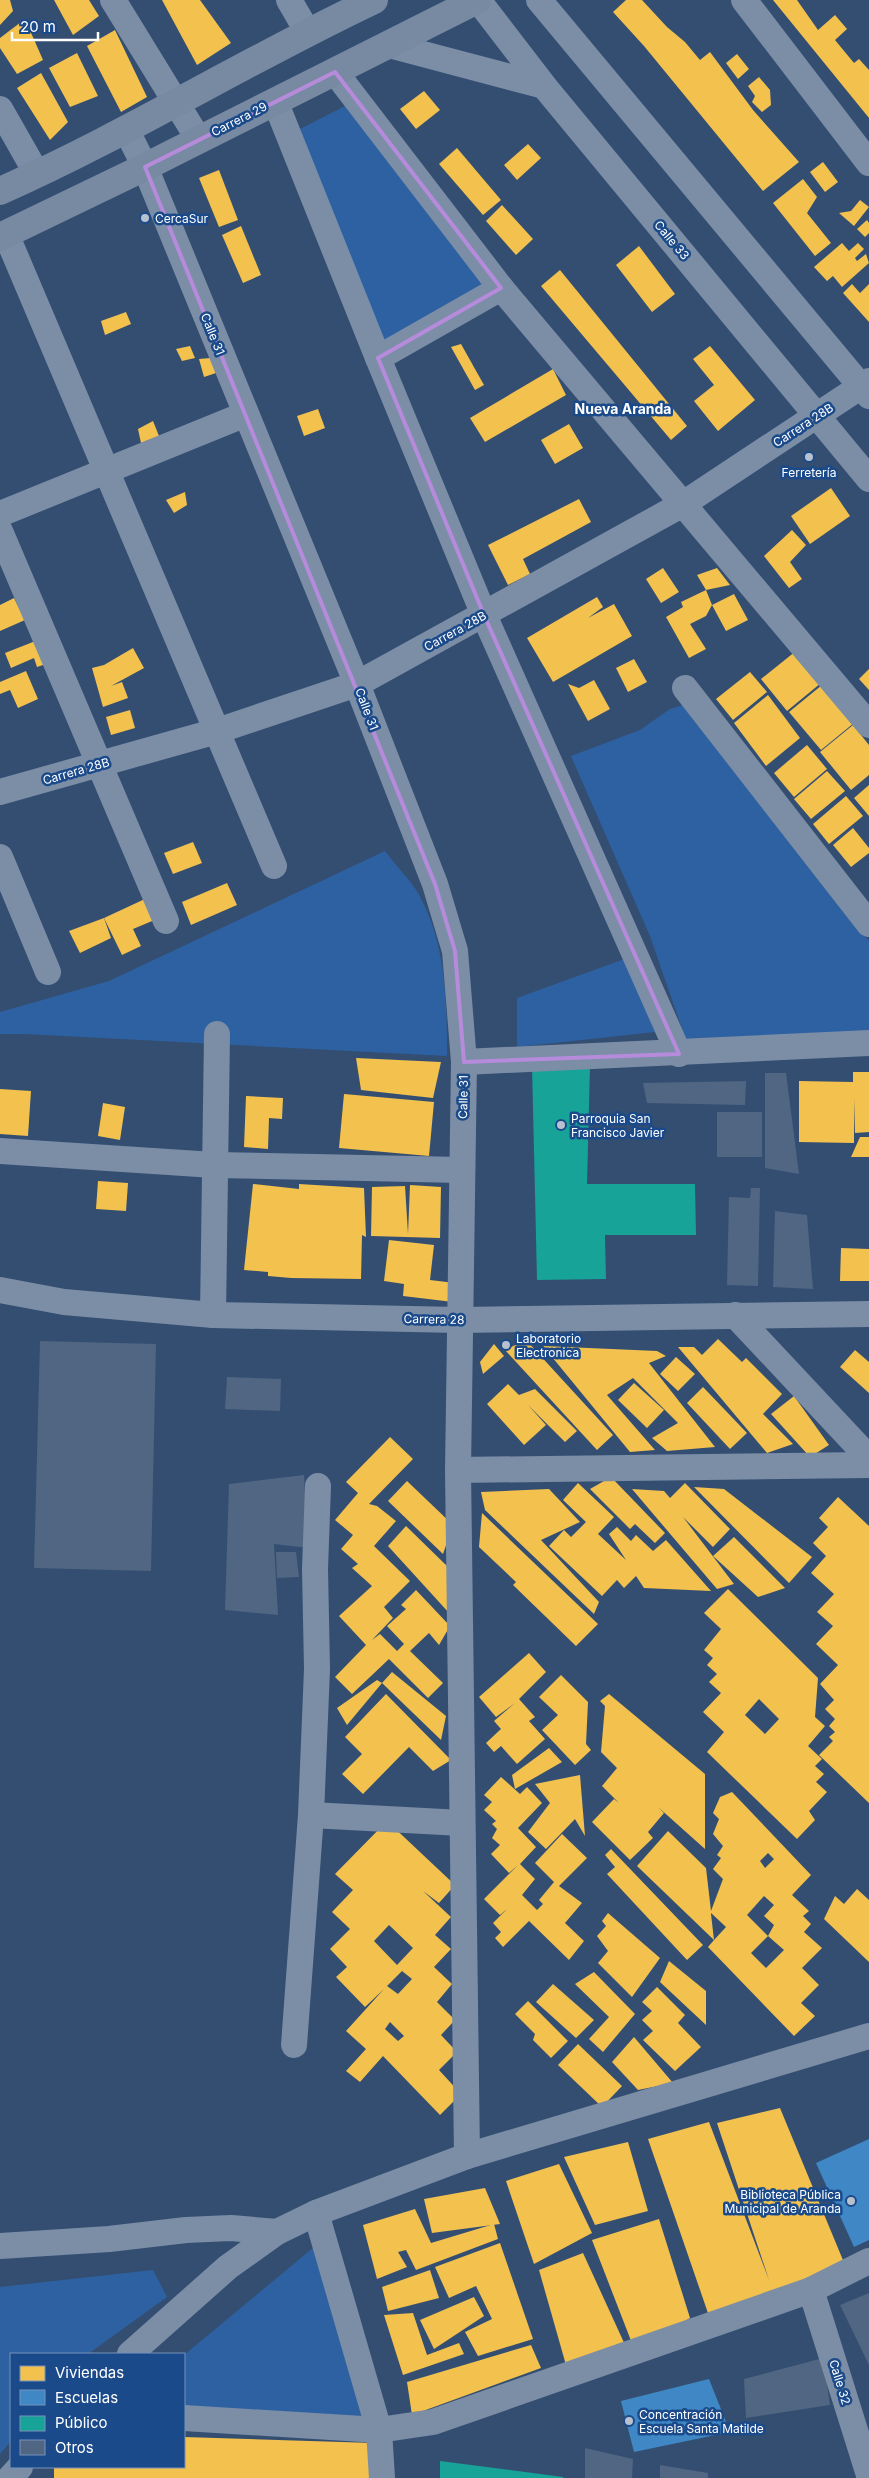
<svg xmlns="http://www.w3.org/2000/svg" width="869" height="2478" font-family="Inter,sans-serif">
	<rect width="100%" height="100%" fill="#344e72"/>
	<g fill="#2e61a2">
		<polygon points="345,106 485,285 383,342 298,130"/>
		<polygon points="683,705 869,941 869,1034 687,1043 650,936 571,756 640,730 670,709"/>
		<path d="M385 851C395 865 409 878 418 893 446 942 447 1001 447 1056L25 1034H0V1012L109 981Z"/>
		<polygon points="630,957 664,1031 517,1047 517,998"/>
		<polygon points="325,2238 389,2435 184,2427 184,2355"/>
		<polygon points="153,2270 167,2297 88,2354 11,2354 11,2441 0,2454 0,2287"/>
	</g>
	<g fill="#f2c14e" fill-rule="evenodd">
		<polygon points="0,0 10,0 13,11 0,25"/>
		<polygon points="54,0 89,0 99,16 73,35"/>
		<polygon points="162,0 200,0 231,43 197,65"/>
		<polygon points="626,0 642,0 667,27 685,42 700,60 710,52 753,110 799,162 763,191 644,46 613,12"/>
		<polygon points="773,0 797,0 818,30 835,15 847,29 835,40 854,63 859,59 869,70 869,118"/>
		<polygon points="25,19 43,60 17,74 0,48 0,38"/>
		<polygon points="115,30 147,97 121,112 87,46"/>
		<polygon points="77,53 98,96 70,107 49,68"/>
		<polygon points="737,54 749,69 738,79 726,63"/>
		<polygon points="41,73 68,122 50,140 17,88"/>
		<polygon points="759,77 770,90 771,105 762,112 752,102 755,96 748,86"/>
		<polygon points="424,91 440,110 416,129 400,109"/>
		<polygon points="528,144 541,158 517,180 504,165"/>
		<polygon points="457,148 501,200 483,215 439,164"/>
		<polygon points="823,162 838,182 825,192 810,172"/>
		<polygon points="219,170 238,220 219,227 199,178"/>
		<polygon points="803,179 817,197 807,213 831,243 815,256 773,203"/>
		<polygon points="860,200 869,207 854,226 839,213 851,211"/>
		<polygon points="502,205 533,239 516,255 486,221"/>
		<polygon points="867,220 869,223 869,233 865,237 857,229"/>
		<polygon points="241,226 261,275 243,283 222,235"/>
		<polygon points="842,243 849,251 858,243 864,249 855,258 857,261 866,254 869,263 842,287 833,276 827,281 814,267"/>
		<polygon points="639,246 675,294 652,312 616,265"/>
		<polygon points="560,270 687,426 671,440 541,286"/>
		<polygon points="852,284 860,293 869,284 869,322 843,293"/>
		<polygon points="126,312 131,324 105,335 101,321"/>
		<polygon points="461,344 484,385 475,390 451,347"/>
		<polygon points="190,346 195,358 182,361 176,349"/>
		<polygon points="710,346 755,400 718,431 694,401 714,385 693,359"/>
		<polygon points="210,358 216,373 204,377 199,359"/>
		<polygon points="553,369 566,395 485,442 470,418"/>
		<polygon points="318,409 325,428 304,436 297,416"/>
		<polygon points="153,421 159,436 141,443 138,429"/>
		<polygon points="569,424 583,448 555,464 541,440"/>
		<polygon points="831,488 850,516 810,544 791,516"/>
		<polygon points="185,492 187,505 174,513 166,500"/>
		<polygon points="579,499 591,522 523,559 530,574 508,585 488,545"/>
		<polygon points="792,530 806,545 790,562 802,579 789,588 764,556"/>
		<polygon points="663,568 679,592 661,603 646,579"/>
		<polygon points="717,568 730,585 706,590 712,605 734,594 748,620 726,631 712,605 706,616 690,624 706,649 689,658 666,617 683,607 681,602 706,590 697,575"/>
		<polygon points="597,597 603,607 588,618 614,604 632,636 553,682 527,638"/>
		<polygon points="14,598 25,620 0,631 0,605"/>
		<polygon points="43,638 52,662 37,667 34,658 11,668 5,653"/>
		<polygon points="133,648 144,668 111,686 122,682 128,698 103,707 92,668 104,665"/>
		<polygon points="796,651 821,683 787,711 761,679"/>
		<polygon points="634,659 647,682 628,692 616,668"/>
		<polygon points="869,669 869,690 859,679"/>
		<polygon points="26,671 38,699 18,708 10,690 0,694 0,682"/>
		<polygon points="750,672 767,692 733,720 716,699"/>
		<polygon points="594,680 610,709 588,721 568,684 579,688"/>
		<polygon points="822,685 854,723 821,750 789,712"/>
		<polygon points="768,695 800,738 766,766 734,723"/>
		<polygon points="130,710 135,728 111,735 106,717"/>
		<polygon points="853,725 869,745 869,775 851,790 820,752"/>
		<polygon points="807,745 827,769 794,797 774,773"/>
		<polygon points="827,771 845,791 811,819 794,799"/>
		<polygon points="869,785 869,816 854,798"/>
		<polygon points="846,796 863,816 829,844 813,824"/>
		<polygon points="853,828 869,848 869,853 851,867 833,845"/>
		<polygon points="193,842 202,863 173,874 164,853"/>
		<polygon points="227,883 237,905 191,925 182,902"/>
		<polygon points="147,898 157,919 133,929 141,946 122,955 104,918"/>
		<polygon points="104,918 111,938 80,953 69,931"/>
		<polygon points="356,1058 441,1062 433,1098 361,1090"/>
		<polygon points="853,1072 869,1072 869,1132 855,1133 854,1099 854,1143 799,1142 799,1081 853,1082"/>
		<polygon points="0,1089 31,1091 28,1136 0,1134"/>
		<polygon points="344,1094 434,1102 429,1156 339,1148"/>
		<polygon points="246,1096 283,1098 282,1119 269,1118 268,1149 244,1147"/>
		<polygon points="103,1103 125,1107 120,1140 98,1136"/>
		<polygon points="860,1137 869,1137 869,1157 851,1157"/>
		<polygon points="98,1181 128,1183 126,1211 96,1209"/>
		<polygon points="253,1184 299,1189 299,1184 364,1188 366,1237 362,1235 361,1279 291,1278 268,1276 268,1272 244,1270"/>
		<polygon points="410,1185 441,1187 440,1238 371,1236 372,1187 405,1186 408,1234"/>
		<polygon points="389,1240 434,1245 430,1280 455,1283 453,1302 403,1296 404,1284 384,1281"/>
		<polygon points="841,1248 869,1249 869,1281 840,1281"/>
		<polygon points="718,1339 742,1362 746,1358 782,1394 763,1414 793,1444 767,1453 678,1347 694,1347 702,1355"/>
		<polygon points="526,1340 613,1435 597,1450 505,1350"/>
		<polygon points="494,1344 504,1356 483,1374 480,1362"/>
		<polygon points="543,1346 657,1351 666,1356 649,1363 715,1447 667,1451 652,1438 678,1423 633,1378 607,1395 655,1450 630,1452"/>
		<polygon points="855,1350 869,1362 869,1393 840,1367"/>
		<polygon points="676,1357 695,1374 678,1391 660,1374"/>
		<polygon points="634,1383 664,1410 647,1428 618,1400"/>
		<polygon points="508,1384 519,1395 535,1389 577,1431 565,1442 528,1405 546,1425 524,1445 487,1404"/>
		<polygon points="703,1387 747,1433 730,1449 687,1403"/>
		<polygon points="794,1396 829,1445 810,1457 771,1414"/>
		<polygon points="390,1437 413,1459 369,1504 377,1506 396,1521 374,1546 410,1581 384,1607 393,1618 372,1640 380,1634 397,1651 404,1644 387,1626 406,1609 401,1605 416,1590 450,1626 439,1645 429,1633 410,1651 443,1683 428,1698 389,1659 352,1694 335,1677 366,1645 339,1616 372,1586 352,1568 358,1564 341,1549 353,1535 335,1520 358,1493 346,1482"/>
		<polygon points="611,1477 665,1533 655,1543 635,1524 630,1529 590,1489"/>
		<polygon points="407,1481 453,1525 443,1554 388,1501"/>
		<polygon points="578,1483 614,1517 598,1534 626,1560 609,1534 617,1527 631,1541 636,1535 653,1551 666,1540 711,1591 644,1588 636,1576 624,1588 617,1580 602,1596 549,1546 564,1530 571,1537 586,1522 563,1500"/>
		<polygon points="685,1483 730,1529 713,1547 683,1517 734,1584 717,1589 632,1489 664,1491 670,1498"/>
		<polygon points="694,1487 724,1489 812,1557 789,1583"/>
		<polygon points="549,1489 580,1522 541,1540 599,1602 594,1614 485,1510 481,1492"/>
		<polygon points="838,1497 869,1526 869,1803 819,1755 833,1741 829,1737 835,1732 829,1726 835,1719 825,1709 834,1700 820,1684 838,1665 816,1644 833,1626 817,1612 834,1594 811,1573 826,1556 813,1543 828,1527 819,1518"/>
		<polygon points="482,1513 598,1624 576,1646 513,1585 516,1582 479,1547"/>
		<polygon points="406,1526 447,1566 450,1614 388,1546"/>
		<polygon points="734,1537 785,1588 758,1597 713,1556"/>
		<path d="M728 1589 818 1678 815 1717 825 1726 808 1746 822 1759 815 1766 824 1774 816 1782 827 1792 809 1811 815 1820 797 1839 707 1752 724 1732 703 1712 721 1693 709 1682 717 1674 707 1665 713 1658 704 1650 721 1629 704 1613ZM759 1699 779 1719 765 1734 745 1715Z"/>
		<polygon points="529,1653 546,1672 519,1699 535,1717 529,1721 545,1739 517,1764 501,1746 494,1752 486,1743 501,1729 494,1721 515,1703 496,1717 479,1697"/>
		<polygon points="392,1672 446,1716 441,1740 382,1683"/>
		<polygon points="561,1675 588,1702 586,1744 591,1750 575,1765 542,1730 558,1715 539,1697"/>
		<polygon points="377,1680 382,1683 347,1725 337,1708"/>
		<polygon points="386,1694 451,1760 433,1771 409,1747 363,1794 342,1774 362,1754 345,1737"/>
		<polygon points="609,1694 705,1774 705,1849 658,1807 664,1813 648,1832 653,1838 630,1860 592,1822 614,1799 619,1803 602,1786 617,1768 601,1752 605,1706 600,1701"/>
		<polygon points="549,1748 562,1762 515,1789 512,1775"/>
		<polygon points="580,1775 585,1836 575,1819 546,1849 528,1832 550,1803 535,1784"/>
		<polygon points="501,1777 520,1794 527,1787 542,1803 518,1828 536,1847 520,1864 535,1879 522,1895 537,1910 543,1904 539,1900 554,1882 535,1863 562,1834 587,1858 559,1886 582,1903 565,1923 584,1941 569,1960 529,1921 503,1947 495,1938 501,1932 493,1923 507,1909 500,1915 484,1899 518,1865 509,1873 491,1854 500,1845 492,1838 497,1829 492,1824 496,1821 484,1810 492,1802 484,1795"/>
		<path d="M732 1792 811 1875 792 1895 809 1911 803 1916 811 1924 804 1932 822 1948 802 1968 819 1985 801 2003 815 2016 794 2036 708 1947 714 1940 637 1866 668 1831 706 1868 711 1911 723 1879 713 1869 721 1858 717 1855 723 1846 713 1834 719 1819 713 1813 720 1797ZM768 1853 774 1859 765 1868 760 1861ZM764 1896 774 1905 764 1916 774 1925 768 1936 747 1915ZM711 1913 726 1927 714 1940 711 1914ZM768 1936 784 1950 766 1968 751 1953Z"/>
		<path d="M387 1821 455 1885 439 1903 423 1891 451 1917 435 1935 451 1949 434 1967 452 1984 437 2002 455 2020 441 2035 457 2052 439 2070 461 2094 440 2115 383 2056 360 2082 346 2071 366 2049 346 2031 384 1989 365 2007 336 1977 347 1967 330 1949 350 1929 332 1912 353 1890 335 1874ZM389 1925 413 1948 397 1965 374 1941ZM402 1971 412 1979 398 1994 387 1986ZM390 2022 404 2036 398 2041 385 2029Z"/>
		<polygon points="611,1849 703,1945 687,1960 607,1874 615,1867 605,1855"/>
		<polygon points="857,1889 869,1900 869,1962 824,1919 835,1896 844,1904"/>
		<polygon points="608,1913 660,1958 632,1997 598,1963 608,1951 597,1936 606,1926 602,1921"/>
		<polygon points="669,1961 706,1991 706,2025 660,1982"/>
		<polygon points="594,1972 635,2014 603,2052 589,2039 609,2017 575,1984"/>
		<polygon points="553,1984 594,2020 576,2038 536,2002"/>
		<polygon points="657,1987 685,2015 678,2023 701,2047 675,2071 643,2040 653,2031 642,2020 652,2011 642,2002"/>
		<polygon points="528,2001 568,2041 551,2058 533,2040 535,2034 515,2014"/>
		<polygon points="634,2037 673,2083 638,2090 612,2062"/>
		<polygon points="578,2044 622,2086 602,2107 558,2065"/>
		<polygon points="780,2108 845,2265 709,2316 648,2139 709,2122 769,2280 717,2123"/>
		<polygon points="628,2142 648,2211 595,2225 564,2157"/>
		<polygon points="559,2164 592,2233 534,2264 506,2181"/>
		<polygon points="485,2188 500,2224 432,2233 424,2199"/>
		<polygon points="415,2209 431,2243 494,2224 498,2239 416,2270 406,2250 398,2252 407,2267 377,2279 363,2225"/>
		<polygon points="659,2219 690,2318 635,2351 592,2240"/>
		<polygon points="500,2243 533,2339 478,2356 465,2332 492,2319 476,2286 449,2298 435,2267"/>
		<polygon points="583,2253 626,2347 566,2365 539,2270"/>
		<polygon points="430,2270 439,2298 388,2311 382,2287"/>
		<polygon points="474,2297 484,2316 434,2349 420,2320"/>
		<polygon points="413,2313 427,2355 459,2343 464,2354 403,2375 384,2315"/>
		<polygon points="531,2345 541,2368 412,2415 407,2382"/>
		<polygon points="184,2437 374,2443 374,2478 54,2478 54,2467 184,2467"/>
	</g>
	<g fill="#3f88c5">
		<polygon points="869,2139 869,2240 854,2247 816,2163"/>
		<polygon points="709,2379 730,2432 634,2452 621,2401"/>
	</g>
	<g fill="#17a398">
		<polygon points="532,1065 590,1066 587,1184 695,1184 696,1235 605,1235 606,1279 537,1280"/>
		<polygon points="440,2461 563,2477 563,2478 440,2478"/>
	</g>
	<g fill="#506682">
		<polygon points="765,1073 786,1073 799,1174 765,1168"/>
		<polygon points="746,1081 745,1105 647,1103 643,1083"/>
		<rect x="717" y="1112" width="45" height="45"/>
		<polygon points="751,1188 760,1188 758,1286 727,1285 729,1197 750,1198"/>
		<polygon points="775,1211 807,1215 813,1289 773,1287"/>
		<polygon points="40,1341 156,1344 151,1571 34,1568"/>
		<polygon points="227,1377 281,1379 280,1411 225,1409"/>
		<polygon points="304,1475 308,1548 274,1544 278,1615 225,1610 229,1484"/>
		<polygon points="276,1552 296,1552 299,1577 277,1578"/>
		<polygon points="869,2293 869,2365 840,2305"/>
		<polygon points="823,2358 830,2405 746,2418 744,2379"/>
		<polygon points="585,2448 633,2459 632,2478 585,2478"/>
		<polygon points="660,2465 708,2473 708,2478 660,2478"/>
	</g>
	<g fill="none" stroke-linecap="round" stroke-linejoin="round">
		<g stroke="#7b8ea6" stroke-width="26">
			<polyline points="113,0 199,140"/>
			<polyline points="289,0 307,31"/>
			<polyline points="478,0 544,86 869,479"/>
			<polyline points="539,0 869,396"/>
			<polyline points="744,0 869,163"/>
			<polyline points="389,45 544,86"/>
			<polyline points="335,72 501,288 869,725"/>
			<polyline points="275,101 378,358 484,615 679,1054"/>
			<polyline points="0,109 37,174"/>
			<polyline points="126,129 145,167 357,684 435,884 455,951 464,1062 458,1470 467,2156"/>
			<polyline points="6,234 274,866"/>
			<polyline points="378,358 501,288"/>
			<polyline points="0,514 246,414"/>
			<polyline points="0,531 166,921"/>
			<polyline points="685,688 869,924"/>
			<polyline points="0,792 217,731 357,684 683,504 869,381"/>
			<polyline points="0,857 48,972"/>
			<polyline points="464,1062 869,1043"/>
			<polyline points="0,1151 214,1165 462,1170"/>
			<polyline points="0,1290 64,1302 213,1315 459,1320 869,1314"/>
			<polyline points="213,1315 217,1034"/>
			<polyline points="735,1315 869,1458"/>
			<polyline points="458,1470 869,1465"/>
			<polyline points="311,1815 462,1823"/>
			<polyline points="294,2045 311,1815 317,1669 315,1569 318,1486"/>
			<polyline points="316,2213 379,2430 382,2478"/>
			<polyline points="0,2246 109,2239 186,2230 231,2228 277,2232"/>
			<polyline points="811,2290 869,2475"/>
			<polyline points="130,2354 228,2267 277,2232 316,2213 467,2156 869,2036"/>
			<polyline points="184,2418 379,2430 433,2422 811,2290 869,2261"/>
			<polyline points="10,2478 20,2467"/>
		</g>
		<g stroke="#778aa2" stroke-width="28">
			<path d="M0 191C128 134 247 60 374 0"/>
			<polyline points="0,237 145,167 477,0"/>
		</g>
	</g>
	<path fill="none" stroke="#b68bdc" stroke-width="4" stroke-linejoin="round" d="M335 72 501 288 378 358 484 615 679 1054 464 1062 455 951 435 884 145 167Z"/>
	<g fill="#b8c1ce" stroke="#1b4a8b" stroke-width="2">
		<circle cx="145" cy="218" r="5"/>
		<circle cx="809" cy="457" r="5"/>
		<circle cx="561" cy="1125" r="5"/>
		<circle cx="506" cy="1345" r="5"/>
		<circle cx="851" cy="2201" r="5"/>
		<circle cx="629" cy="2421" r="5"/>
	</g>
	<g text-anchor="middle" dominant-baseline="central" stroke-width="5" stroke-linejoin="round" paint-order="stroke">
		<g font-size="12" fill="#fff" stroke="#1b4a8b">
			<text transform="translate(239 119) rotate(-27)">Carrera 29</text>
			<text transform="translate(672 240) rotate(50)">Calle 33</text>
			<text transform="translate(213 334) rotate(68)">Calle 31</text>
			<text transform="translate(803 425) rotate(-33)">Carrera 28B</text>
			<text transform="translate(455 631) rotate(-29)">Carrera 28B</text>
			<text transform="translate(367 709) rotate(69)">Calle 31</text>
			<text transform="translate(76 771) rotate(-16)">Carrera 28B</text>
			<text transform="translate(463 1097) rotate(-89)">Calle 31</text>
			<text transform="translate(434 1319) rotate(1)">Carrera 28</text>
			<text transform="translate(840 2382) rotate(73)">Calle 32</text>
		</g>
		<g font-size="12" fill="#fff" stroke="#1b4a8b" text-anchor="start">
			<text x="155" y="218">CercaSur</text>
			<text x="809" y="472" text-anchor="middle">Ferretería</text>
			<text x="571" y="1118">Parroquia San<tspan x="571" dy="14">Francisco Javier</tspan></text>
			<text x="516" y="1338">Laboratorio<tspan x="516" dy="14">Electronica</tspan></text>
			<text x="841" y="2194" text-anchor="end">Biblioteca Pública<tspan x="841" dy="14">Municipal de Aranda</tspan></text>
			<text x="639" y="2414">Concentración<tspan x="639" dy="14">Escuela Santa Matilde</tspan></text>
		</g>
		<g font-size="14" font-weight="bold" fill="#fff" stroke="#1b4a8b">
			<text x="623" y="408">Nueva Aranda</text>
		</g>
	</g>
	<rect x="10" y="2353" width="175" height="115" fill="#1b4a8b" stroke="#7692b9"/>
	<rect x="20" y="2366" width="25" height="15" fill="#f2c14e" stroke="#7692b9"/>
	<text x="55" y="2378" font-size="15" fill="#ffffff">Viviendas</text>
	<rect x="20" y="2390" width="25" height="15" fill="#3f88c5" stroke="#7692b9"/>
	<text x="55" y="2403" font-size="15" fill="#ffffff">Escuelas</text>
	<rect x="20" y="2416" width="25" height="15" fill="#17a398" stroke="#7692b9"/>
	<text x="55" y="2428" font-size="15" fill="#ffffff">Público</text>
	<rect x="20" y="2440" width="25" height="15" fill="#506682" stroke="#7692b9"/>
	<text x="55" y="2453" font-size="15" fill="#ffffff">Otros</text>
	<path d="M12 32v8h86v-8" fill="none" stroke="#ffffff" stroke-width="2.5"/>
	<text x="20" y="32" font-size="15" fill="#ffffff" stroke="#1b4a8b" stroke-width="4" paint-order="stroke">20 m</text>
</svg>
